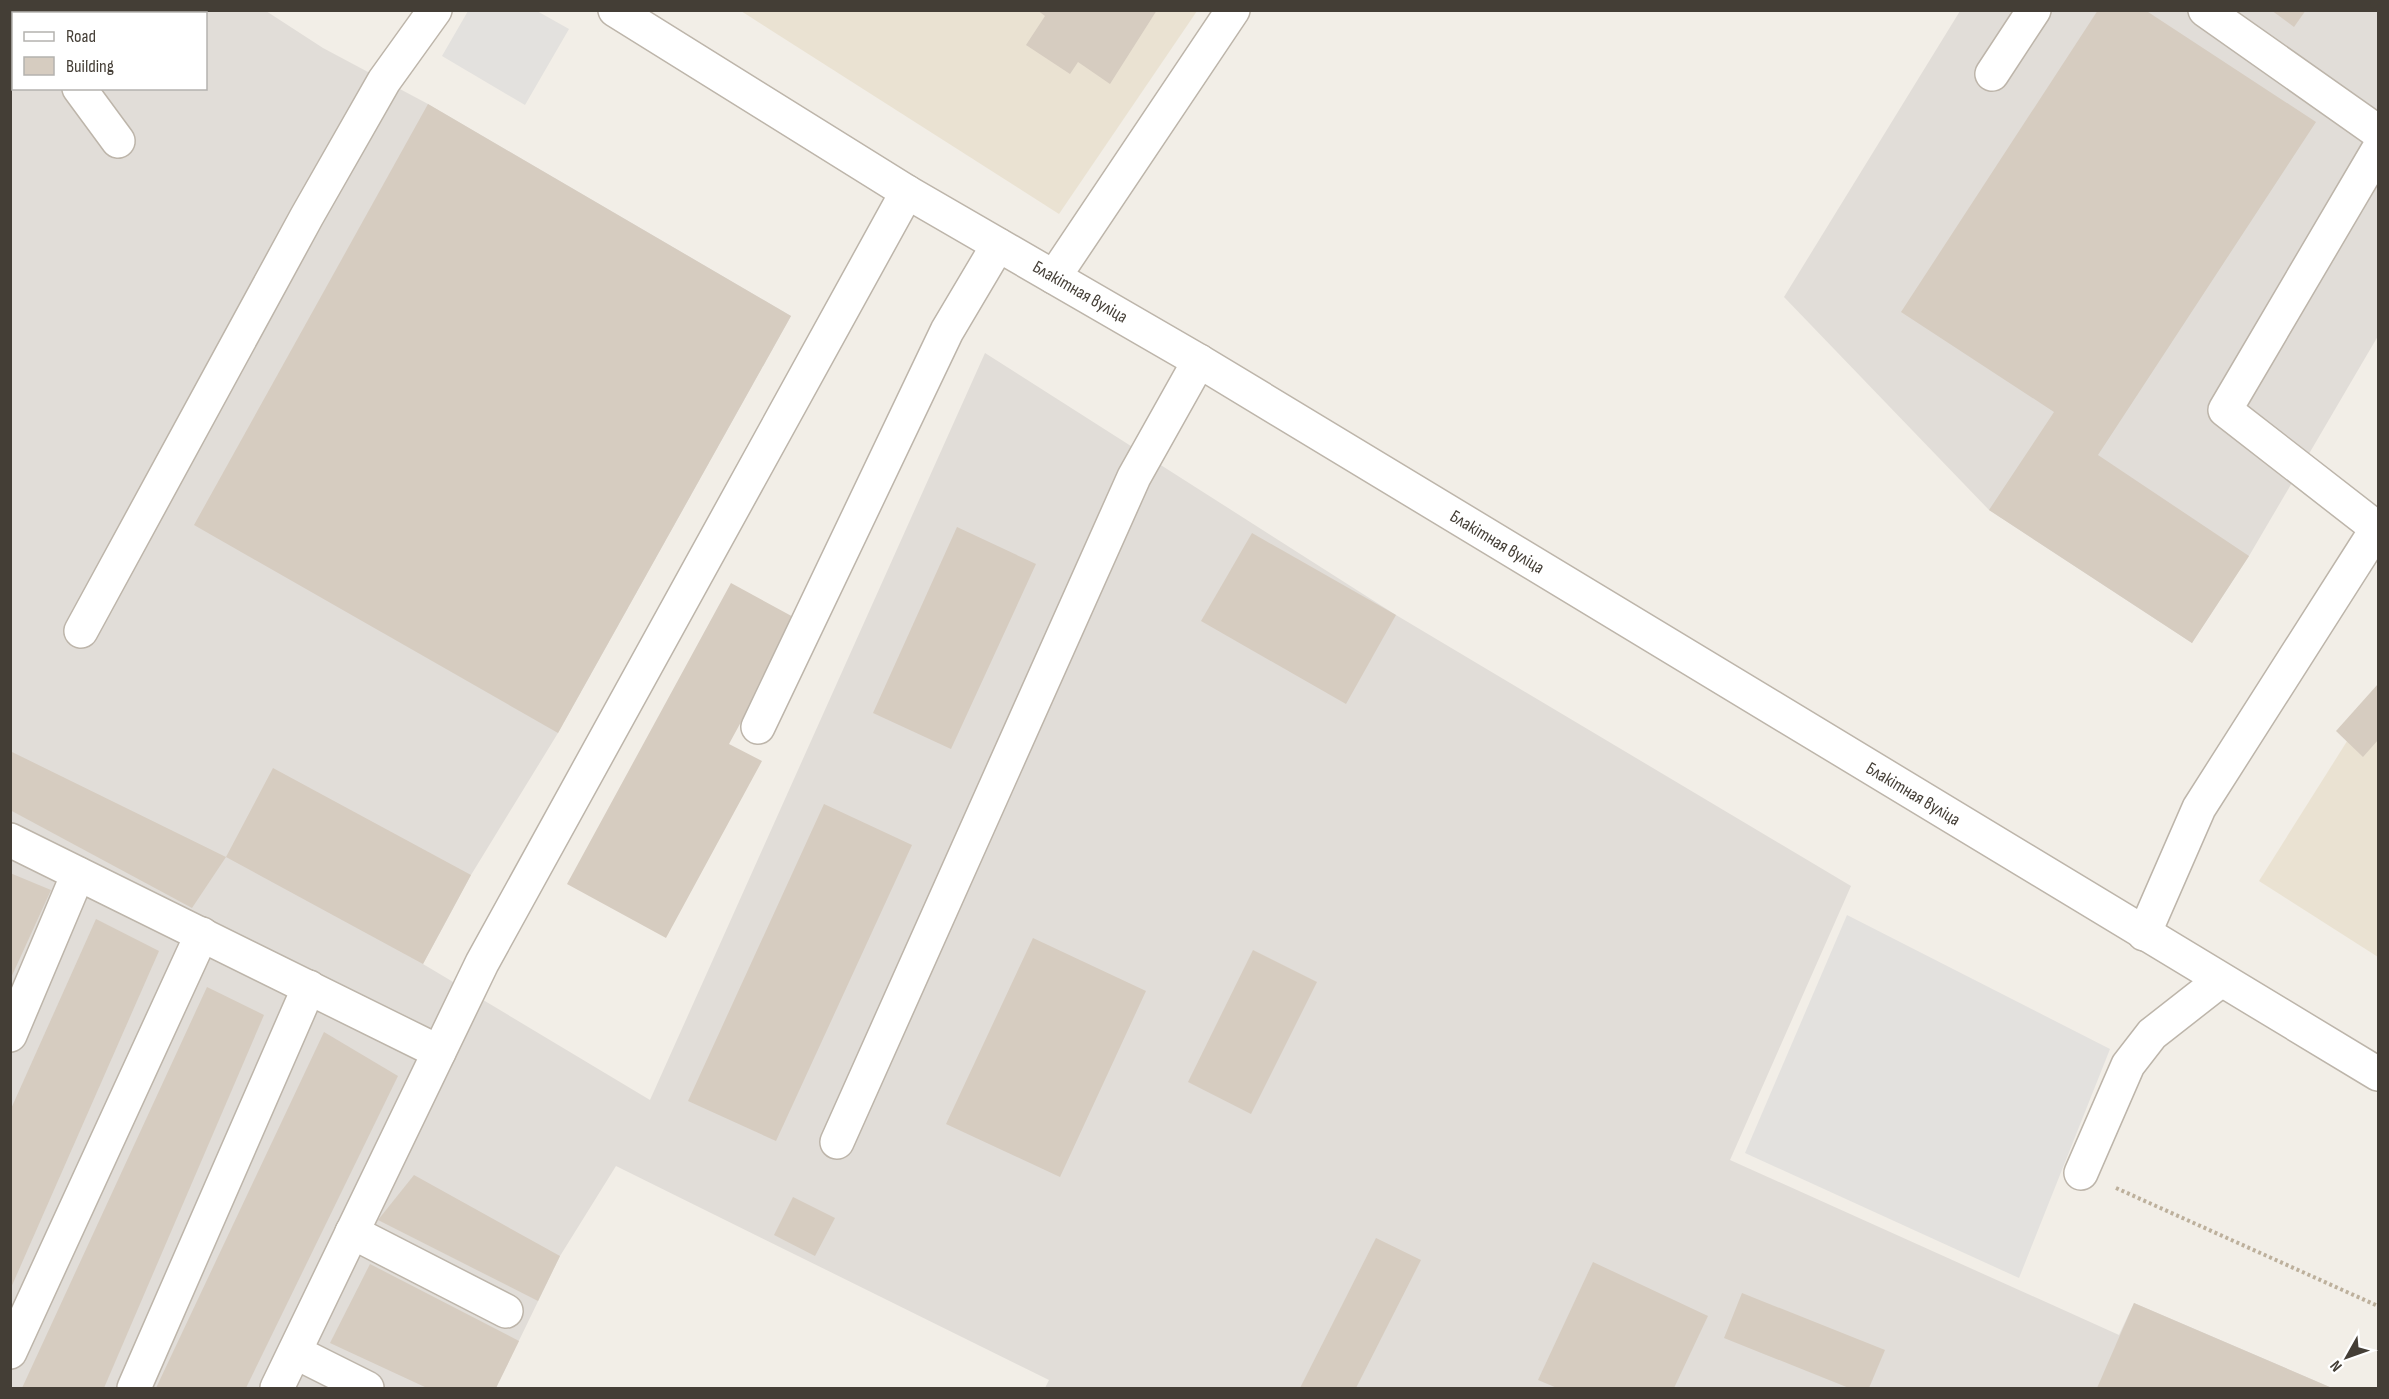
<svg xmlns="http://www.w3.org/2000/svg" width="2389" height="1399" font-family="'Sofia Sans Condensed',sans-serif">
	<rect width="100%" height="100%" fill="#f2eee7"/>
	<g fill="#e1ddd8" fill-rule="evenodd">
		<path d="M10 11H266L323 48 428 104 791 316 558 733 471 875 423 964 650 1100 985 353 1396 615 1851 886 1730 1160 2119 1335 2134 1303 2332 1388H1045L1049 1380 616 1166 560 1256 496 1388H11ZM14 14H206V88H14Z"/>
		<polygon points="1960,11 2378,11 2378,336 2249,556 2192,643 1989,510 1784,297"/>
	</g>
	<g fill="#eae2d2">
		<polygon points="741,11 1197,11 1059,214"/>
		<polygon points="2378,692 2378,957 2259,881"/>
	</g>
	<g fill="#e3e1de">
		<polygon points="468,11 537,11 569,29 525,105 442,56"/>
		<polygon points="1847,915 2110,1049 2019,1278 1745,1153"/>
	</g>
	<g fill="#d6ccc0">
		<polygon points="1037,10 1157,10 1110,84 1078,62 1070,74 1026,45 1045,16"/>
		<polygon points="2098,10 2145,10 2316,122 2098,455 2249,556 2192,643 1989,510 2054,412 1901,312"/>
		<polygon points="2271,10 2306,10 2294,27"/>
		<polygon points="428,104 791,316 558,733 194,525"/>
		<polygon points="957,527 1036,564 951,749 873,713"/>
		<polygon points="1252,533 1396,615 1346,704 1201,621"/>
		<polygon points="731,583 797,619 729,744 762,761 666,938 567,884"/>
		<polygon points="2378,684 2378,740 2363,757 2336,731"/>
		<polygon points="10,751 226,857 192,908 10,810"/>
		<polygon points="273,768 471,875 423,964 226,857"/>
		<polygon points="824,804 912,845 776,1141 688,1101"/>
		<polygon points="10,873 51,890 10,980"/>
		<polygon points="96,919 159,951 10,1290 10,1111"/>
		<polygon points="1033,938 1146,991 1060,1177 946,1124"/>
		<polygon points="1253,950 1317,982 1251,1114 1188,1082"/>
		<polygon points="207,987 264,1015 104,1388 22,1388"/>
		<polygon points="324,1032 398,1076 246,1388 156,1388"/>
		<polygon points="414,1175 560,1256 538,1301 378,1220"/>
		<polygon points="793,1197 835,1218 815,1256 774,1235"/>
		<polygon points="1376,1238 1421,1260 1356,1388 1300,1388"/>
		<polygon points="1593,1262 1708,1316 1674,1388 1557,1388 1538,1380"/>
		<polygon points="370,1264 519,1341 496,1388 427,1388 330,1343"/>
		<polygon points="1742,1293 1885,1350 1869,1388 1849,1388 1724,1338"/>
		<polygon points="2134,1303 2332,1388 2097,1388"/>
	</g>
	<g fill="none" stroke-linecap="round" stroke-linejoin="round">
		<defs>
			<g id="minor">
				<polyline points="21,10 24,14"/>
				<polyline points="615,10 907,192 1199,361 2378,1074"/>
				<polyline points="2205,10 2378,132"/>
				<polyline points="1992,74 2034,10"/>
				<polyline points="79,88 118,141"/>
				<polyline points="1054,277 1233,10"/>
				<polyline points="2378,529 2225,410 2378,150"/>
				<polyline points="81,631 307,216 384,81 435,10"/>
				<polyline points="758,727 947,331 998,245"/>
				<polyline points="10,840 439,1052"/>
				<polyline points="2144,934 2199,808 2378,527"/>
				<polyline points="10,1035 78,874"/>
				<polyline points="837,1142 1134,477 1199,361"/>
				<polyline points="2081,1173 2128,1065 2152,1034 2221,980"/>
				<polyline points="352,1232 506,1311"/>
				<polyline points="10,1352 202,934"/>
				<polyline points="295,1352 367,1388"/>
				<polyline points="134,1388 309,987"/>
				<polyline points="277,1388 482,963 907,192"/>
			</g>
		</defs>
		<use href="#minor" stroke="#bdb5aa" stroke-width="36"/>
		<polyline stroke="#bdb09c" stroke-width="4" stroke-dasharray="3 3" stroke-linecap="butt" points="2116,1188 2378,1306"/>
		<use href="#minor" stroke="#fff" stroke-width="33"/>
	</g>
	<g text-anchor="middle" dominant-baseline="central" stroke-width="4.5" stroke-linejoin="round" paint-order="stroke">
		<g font-size="18" fill="#443e36" stroke="#fff">
			<text transform="translate(1080 292) rotate(30)">Блакітная вуліца</text>
			<text transform="translate(1497 542) rotate(31)">Блакітная вуліца</text>
			<text transform="translate(1913 794) rotate(31)">Блакітная вуліца</text>
		</g>
	</g>
	<rect width="2389" height="1399" fill="none" stroke="#443e36" stroke-width="24"/>
	<rect x="12" y="12" width="195" height="78" fill="#ffffff" stroke="#b4b2af" stroke-width="1.5"/>
	<rect x="24" y="32" width="30" height="9" fill="#ffffff" stroke="#b4b2af" stroke-width="1.5"/>
	<text x="66" y="42" font-size="18" fill="#443e36">Road</text>
	<rect x="24" y="57" width="30" height="18" fill="#d6ccc0" stroke="#b4b2af" stroke-width="1.5"/>
	<text x="66" y="72" font-size="18" fill="#443e36">Building</text>
	<g transform="translate(2347 1357) rotate(230)" stroke="#ffffff" stroke-width="4.5" paint-order="stroke">
	<path d="M0-4.5L10 22L0 15L-10 22Z" fill="#443e36"/>
	<text y="-9" font-size="16" font-weight="bold" text-anchor="middle" fill="#443e36">N</text>
	</g>
</svg>
